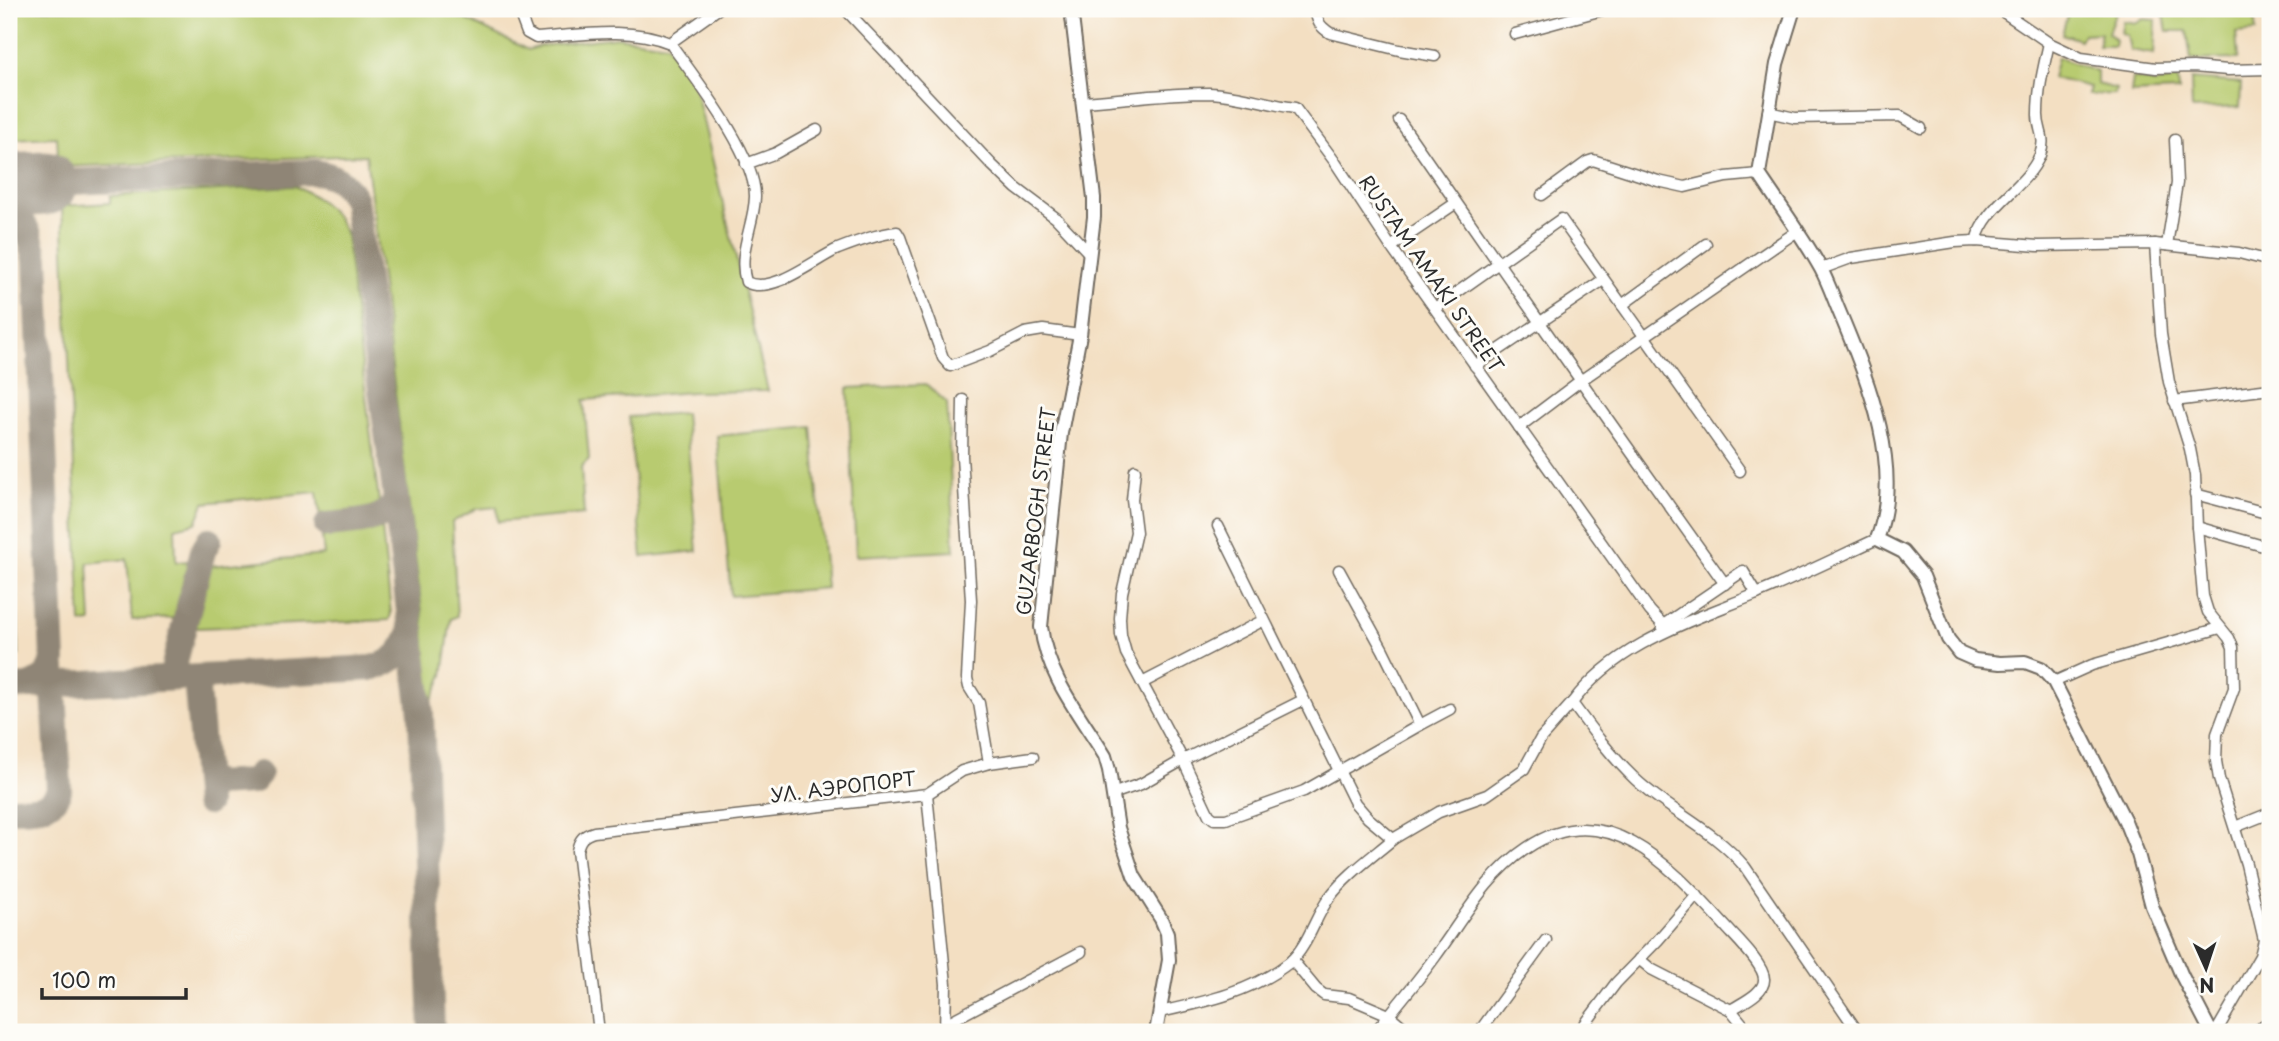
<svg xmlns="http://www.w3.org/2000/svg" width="2279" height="1041" font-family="'Playpen Sans',sans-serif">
	<rect width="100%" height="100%" fill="#fdfcf7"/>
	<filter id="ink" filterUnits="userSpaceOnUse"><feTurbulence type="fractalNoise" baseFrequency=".0143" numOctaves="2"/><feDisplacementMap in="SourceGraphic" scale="14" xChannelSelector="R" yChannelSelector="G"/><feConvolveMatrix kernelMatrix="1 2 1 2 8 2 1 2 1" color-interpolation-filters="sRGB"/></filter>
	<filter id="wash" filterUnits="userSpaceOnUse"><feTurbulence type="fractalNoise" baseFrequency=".00686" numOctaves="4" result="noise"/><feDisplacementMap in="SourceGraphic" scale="28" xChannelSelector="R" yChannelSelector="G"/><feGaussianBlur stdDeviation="1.57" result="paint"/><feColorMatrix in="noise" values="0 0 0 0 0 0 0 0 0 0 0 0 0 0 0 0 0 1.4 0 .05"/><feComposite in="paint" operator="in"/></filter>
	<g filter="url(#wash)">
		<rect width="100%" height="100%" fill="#f3dfc2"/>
		<g fill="#b8cb6f" stroke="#727b4d" stroke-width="2">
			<polygon points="9,9 439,9 467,20 528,50 541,46 617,37 667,44 693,79 768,391 693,392 584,400 589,459 581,467 584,514 498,522 497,507 476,509 452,522 457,616 451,619 443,675 430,705 423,620 366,155 59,167 57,137 9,139"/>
			<polygon points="2069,9 2093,9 2094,11 2100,11 2101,9 2117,9 2108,33 2115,40 2114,46 2098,46 2101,33 2083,34 2080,40 2062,34"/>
			<polygon points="2149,9 2253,9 2256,31 2236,33 2238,59 2191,60 2187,31 2167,31 2163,10"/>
			<polygon points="2143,19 2156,20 2154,54 2130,50 2127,35 2121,33 2123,21 2137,23"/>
			<polygon points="2057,57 2097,72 2097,84 2116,89 2115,94 2088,95 2090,87 2052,78"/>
			<polygon points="2133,78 2155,83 2178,79 2179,91 2131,93"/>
			<polygon points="2191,79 2241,83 2240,107 2192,109"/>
			<path d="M295 186C319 197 337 211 346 235L379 502 375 507 320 516 317 492 204 503 196 523 175 528 176 562 189 561 176 618 132 620 127 559 88 563 91 622 81 623 62 206 110 203V196Z"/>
			<polygon points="926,384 947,403 954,551 856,556 848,388"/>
			<polygon points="685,413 697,551 642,557 629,417"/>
			<polygon points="812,427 826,588 731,596 717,436"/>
			<polygon points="9,444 19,655 9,655"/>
			<polygon points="382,528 391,614 389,620 198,628 193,625 192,617 204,568 210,566 324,555 322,536"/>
		</g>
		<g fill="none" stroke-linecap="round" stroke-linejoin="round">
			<g stroke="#8f8576" stroke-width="26">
				<path d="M45 183 316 172C335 175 346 183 355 200L394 484 421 714 432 1032"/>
				<path d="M9 207C27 223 30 235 36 259L53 660 47 676 31 686"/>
				<path d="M327 525C349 522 388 524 396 499"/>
				<polyline points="206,677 198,684 197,690 207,803"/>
				<polyline points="180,678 174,666 203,551 209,540"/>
				<path d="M9 687 372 668C394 663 404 651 412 629"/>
				<polyline points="205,777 215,784 252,782 259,774"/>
				<path d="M9 809C29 808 51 812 59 790L53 668"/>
			</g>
			<polyline stroke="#8f8576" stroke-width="65" points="9,185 45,183"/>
		</g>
	</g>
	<g filter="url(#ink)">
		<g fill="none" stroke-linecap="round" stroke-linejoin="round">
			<defs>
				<g id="minor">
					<path d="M518 9 527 33 536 38C580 35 629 26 670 43 695 78 756 155 755 197 754 226 737 253 746 282 772 296 815 259 838 249 856 242 877 234 897 232L900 237 943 358 950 366 990 351 1025 333 1043 330 1080 335"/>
					<polyline points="845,9 992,165 1016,188 1056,218 1089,253"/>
					<path d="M1315 9C1317 21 1319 26 1330 33L1399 50 1435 56"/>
					<polyline points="1999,9 2049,43 2081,58 2156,68 2193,67 2228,70 2270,69"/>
					<polyline points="1515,34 1606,9"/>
					<polyline points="670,43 718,9"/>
					<path d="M1083 102C1124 99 1167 93 1209 93 1238 94 1266 104 1295 108L1335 162 1391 247 1650 611 1668 630"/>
					<polyline points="1768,112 1795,118 1900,116 1921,128"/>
					<path d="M1399 120C1506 275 1615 430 1725 584"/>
					<polyline points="746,164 776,153 817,130"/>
					<polyline points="1542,195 1587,162 1593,160 1658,181 1685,187 1726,177 1759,174"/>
					<path d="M1976 241C1986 204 2026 188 2040 155 2047 136 2037 130 2038 113 2038 89 2044 66 2049 43"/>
					<polyline points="2155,244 2161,334 2169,382 2190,449 2195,475 2197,527 2203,596 2208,612 2229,638 2233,647 2234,688 2217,734 2216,761 2219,779 2246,864 2264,940 2260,956 2216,1032"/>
					<polyline points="2167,245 2177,183 2175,140"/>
					<polyline points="1391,247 1456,203"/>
					<polyline points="1821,269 1851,258 1955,242 1976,241 2038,246 2155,244 2239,253 2270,261"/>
					<polyline points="1622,305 1706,244"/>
					<polyline points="1435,308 1561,219 1740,471"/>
					<polyline points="1475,366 1603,280"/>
					<polyline points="2174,401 2270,389"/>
					<polyline points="1519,427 1580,381 1796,232"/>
					<polyline points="1135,470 1132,500 1136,532 1122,593 1120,618 1121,635 1126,653 1183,760 1209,815 1214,819 1226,819 1304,791 1420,725 1383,650 1339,570"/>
					<polyline points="2195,494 2270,514"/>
					<polyline points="1218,526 1355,803 1368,818 1393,839 1439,812 1487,795 1524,769 1541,738 1572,703"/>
					<polyline points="2197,527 2270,548"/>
					<polyline points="1662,626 1743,571 1757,594"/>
					<polyline points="2054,682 2092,665 2220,628"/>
					<polyline points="1142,683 1264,620"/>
					<polyline points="1420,725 1450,709"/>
					<polyline points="989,763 1033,757"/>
					<polyline points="927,794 962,771 989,763 979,703 969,687 967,678 971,600 962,456 963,400"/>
					<polyline points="927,794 946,984 945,1032"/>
					<polyline points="1112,794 1141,784 1183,760 1303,700"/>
					<polyline points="2235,827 2270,813"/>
					<polyline points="1639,959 1651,969 1731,1010"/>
					<polyline points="1292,960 1316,989 1324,995 1349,998 1389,1015 1409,1032"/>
					<path d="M1160 1012C1205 1002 1252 992 1290 962 1308 946 1315 917 1329 898 1346 875 1372 857 1393 839"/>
					<polyline points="945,1024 1081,952"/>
					<path d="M599 1032 577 851C579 840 583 835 594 832L927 794"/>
					<path d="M1375 1032C1395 1008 1416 983 1435 957 1463 919 1486 875 1527 848 1609 792 1675 872 1727 928 1737 939 1764 965 1764 979 1765 993 1741 1003 1731 1010L1749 1032"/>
					<polyline points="1479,1032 1546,940"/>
					<polyline points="1579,1032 1616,983 1658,940 1697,895"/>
					<path d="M1858 1032 1745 867C1712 828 1670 812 1635 779 1611 756 1591 729 1572 703 1616 644 1688 622 1754 595 1796 578 1836 558 1877 539"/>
				</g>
				<g id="tertiary">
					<path d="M1071 9 1094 198V217L1080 335 1061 433 1041 627C1047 676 1080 715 1105 756L1109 770 1118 828 1134 876 1161 919 1167 933 1169 960 1156 1032"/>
					<path d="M1794 9 1777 64 1759 174C1780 206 1803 236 1821 269 1829 284 1835 302 1842 318 1869 383 1904 470 1877 539L1903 552 1923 576 1948 639 1959 653 1975 660 2000 663 2025 662 2041 668 2054 682 2125 821 2138 854 2152 906 2182 976 2211 1032"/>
					<polyline points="2258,1032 2270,1022"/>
				</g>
			</defs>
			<use href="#minor" stroke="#716a60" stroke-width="13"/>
			<use href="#tertiary" stroke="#716a60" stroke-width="16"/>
			<use href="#minor" stroke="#fff" stroke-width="10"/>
			<use href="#tertiary" stroke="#fff" stroke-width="12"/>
		</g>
	</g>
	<g text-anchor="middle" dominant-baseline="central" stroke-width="6" stroke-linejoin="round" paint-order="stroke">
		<g font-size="19" fill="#2b2b2b" stroke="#fdfcf7">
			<text transform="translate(1432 273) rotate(55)">RUSTAM AMAKI STREET</text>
			<text transform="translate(1035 511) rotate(-83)">GUZARBOGH STREET</text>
			<text transform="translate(843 786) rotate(-7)">УЛ. АЭРОПОРТ</text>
		</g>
	</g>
	<rect width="2279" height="1041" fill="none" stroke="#fdfcf7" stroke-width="35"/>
	<g transform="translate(2206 968) rotate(177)" stroke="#fdfcf7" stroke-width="5" paint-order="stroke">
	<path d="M0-5L12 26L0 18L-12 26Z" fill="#2b2b2b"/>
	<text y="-10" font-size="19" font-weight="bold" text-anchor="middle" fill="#2b2b2b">N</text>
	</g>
	<path d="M42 988v10h144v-10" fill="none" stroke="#2b2b2b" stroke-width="3.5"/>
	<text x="52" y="988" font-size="21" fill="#2b2b2b" stroke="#fdfcf7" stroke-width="5" paint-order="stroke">100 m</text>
</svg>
